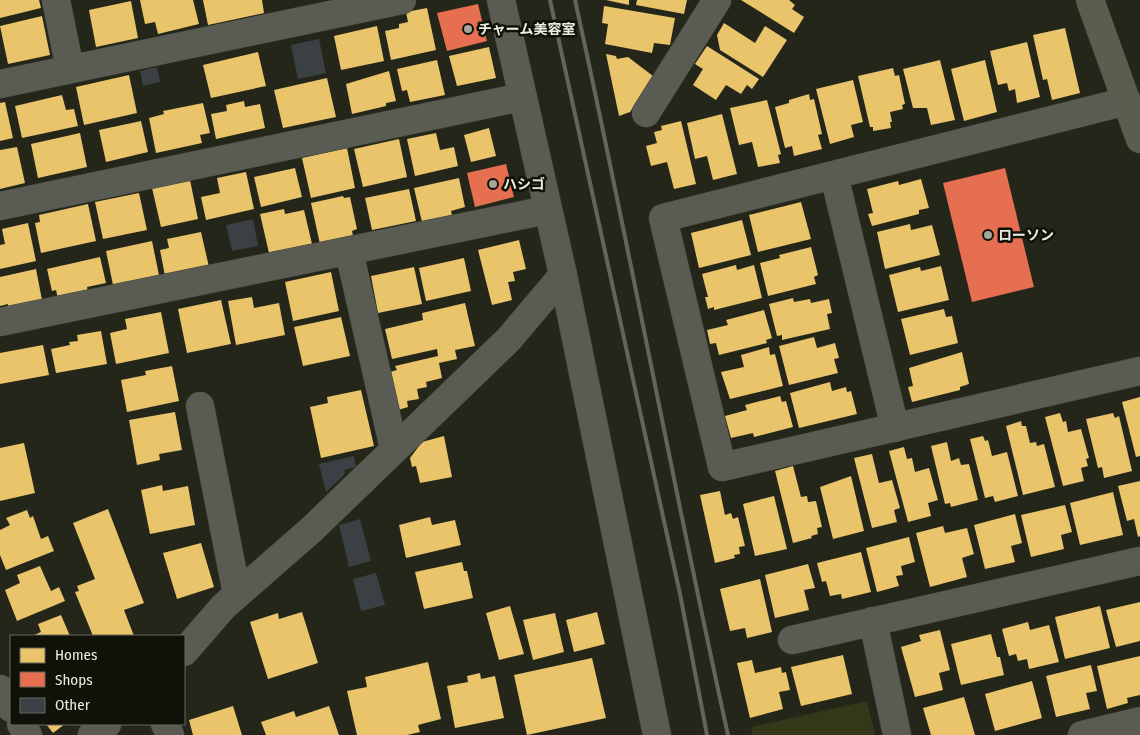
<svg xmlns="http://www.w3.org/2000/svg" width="1140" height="735" font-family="'Fira Sans Condensed','Noto Sans JP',sans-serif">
	<rect width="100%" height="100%" fill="#24261a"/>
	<polygon fill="#343718" points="867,701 875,735 753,735 751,727"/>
	<g fill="#e9c46a">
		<polygon points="0,0 39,0 41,8 0,18"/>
		<polygon points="140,0 193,0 199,24 158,34 155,22 145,24"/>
		<polygon points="203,0 262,0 264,13 208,25"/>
		<polygon points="606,0 629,0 629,5"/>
		<polygon points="637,0 687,0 684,14 636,5"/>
		<polygon points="741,0 789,0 795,5 792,9 804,17 794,33"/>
		<polygon points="131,1 138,38 96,47 89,10"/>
		<polygon points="604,6 675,18 670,45 654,43 652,53 605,44 608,24 602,23"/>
		<polygon points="427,8 436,50 391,60 385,31 399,28 399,24 408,22 406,12"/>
		<polygon points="42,16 50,55 8,64 0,26"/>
		<polygon points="724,23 755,43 765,26 787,40 763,77 720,50 717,35"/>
		<polygon points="377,26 384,61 341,70 334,36"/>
		<polygon points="1065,28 1080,93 1052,100 1047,79 1043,80 1033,35"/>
		<polygon points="1027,42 1040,97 1017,103 1015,89 1009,91 1007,83 998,85 990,51"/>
		<polygon points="707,46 759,79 752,89 747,85 741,94 726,85 716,100 693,85 703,69 695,64"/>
		<polygon points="489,47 496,78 457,86 449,56"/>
		<polygon points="258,52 266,86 211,98 203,65"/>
		<polygon points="606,54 616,56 617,59 628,57 653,76 630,112 619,116"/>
		<polygon points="437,60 445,95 410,102 407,90 402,91 397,69"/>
		<polygon points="940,60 955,120 931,125 927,108 913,108 903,69"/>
		<polygon points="985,60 997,112 964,121 951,69"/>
		<polygon points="893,68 895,76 899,75 905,104 902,105 903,109 890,112 892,122 890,122 891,128 873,131 873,127 870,127 858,76"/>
		<polygon points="389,71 396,101 386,103 386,106 352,114 346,84"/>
		<polygon points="129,75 137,113 84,125 76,87"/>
		<polygon points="327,78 336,117 283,128 274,90"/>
		<polygon points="853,80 863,122 851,125 854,137 830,144 816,89"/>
		<polygon points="809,94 810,100 814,99 822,134 818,135 822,149 794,156 792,146 785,148 775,107 789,103 789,100"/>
		<polygon points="62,95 66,110 74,109 78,126 22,138 15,106"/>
		<polygon points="767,100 781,154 778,155 780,163 758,167 752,142 739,145 730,108"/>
		<polygon points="244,101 245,107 260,104 265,128 216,139 211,114 227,111 226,105"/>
		<polygon points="5,102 13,138 0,141 0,103"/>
		<polygon points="203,103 210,133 200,135 202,143 156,153 149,118 164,114 163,111"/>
		<polygon points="722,114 737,174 713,180 707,156 695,159 687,123"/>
		<polygon points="141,121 148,152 106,162 99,130"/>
		<polygon points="681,121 696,184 674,189 667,162 651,166 646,146 657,143 654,132 662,130 661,126"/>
		<polygon points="489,128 496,156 471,162 464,135"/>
		<polygon points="80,133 87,167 38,178 31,144"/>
		<polygon points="436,133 440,150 454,147 458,166 415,176 407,139"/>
		<polygon points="399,139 407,177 363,187 354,149"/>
		<polygon points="17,147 25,183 0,189 0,150"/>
		<polygon points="347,148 355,188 311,198 302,158"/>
		<polygon points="295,168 302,197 261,207 254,177"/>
		<polygon points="246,172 254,209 206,220 201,197 220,193 217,178"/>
		<polygon points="459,178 465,207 451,211 452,215 422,222 414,188"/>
		<polygon points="921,179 929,208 919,210 919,214 872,226 868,214 873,213 867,189 898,181 899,185"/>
		<polygon points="190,180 198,219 161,227 152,188"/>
		<polygon points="409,189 416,221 372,230 365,198"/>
		<polygon points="139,193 147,230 103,239 95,202"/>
		<polygon points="343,196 344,198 350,197 357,229 352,231 353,236 320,244 311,203"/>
		<polygon points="801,202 811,239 758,252 749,215"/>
		<polygon points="88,204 96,241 41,253 35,223 40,222 39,215"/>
		<polygon points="284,209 285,214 304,210 312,244 269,253 260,214"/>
		<polygon points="742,220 751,255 699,268 691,233"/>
		<polygon points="28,223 36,261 0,269 0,245 5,244 2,229"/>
		<polygon points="910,224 911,230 932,225 940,255 885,269 877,232"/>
		<polygon points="201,232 209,267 165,276 160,250 169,248 167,239"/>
		<polygon points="519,240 526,269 513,272 515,281 508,282 512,300 492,305 478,250"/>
		<polygon points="152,241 159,275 113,285 106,251"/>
		<polygon points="811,247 818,275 814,277 816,284 768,296 760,263 780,258 779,255"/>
		<polygon points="100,257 106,283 87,287 88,293 58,299 56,290 52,291 47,269"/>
		<polygon points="464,258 471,291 426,301 419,268"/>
		<polygon points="736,265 737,270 754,265 762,298 714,310 714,307 708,309 705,297 708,297 702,274"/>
		<polygon points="941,266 949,300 898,312 889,275 920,267 921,271"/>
		<polygon points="414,267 422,304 378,313 371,276"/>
		<polygon points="36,269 42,300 8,308 8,304 0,306 0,277"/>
		<polygon points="331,272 339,311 293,321 285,282"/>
		<polygon points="252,297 254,308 279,303 285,335 236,345 228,301"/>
		<polygon points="793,298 794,302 810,299 811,303 829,299 832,313 827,314 830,329 782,340 782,335 777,336 769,304"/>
		<polygon points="221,300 231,344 187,353 178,309"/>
		<polygon points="465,303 475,346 455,350 457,359 439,363 442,378 426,382 427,387 417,389 419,399 407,401 408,407 398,410 390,372 397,370 395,366 438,356 437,349 392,359 385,329 423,320 422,313"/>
		<polygon points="944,309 946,317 952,316 958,343 910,355 901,319"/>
		<polygon points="764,310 772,338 766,340 767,343 719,355 716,343 710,344 707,330 728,325 726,320"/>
		<polygon points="161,312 169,353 116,364 110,333 127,329 125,319"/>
		<polygon points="341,317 350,356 303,366 294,327"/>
		<polygon points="101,331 107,364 56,373 51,349 70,345 69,342 78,341 77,335"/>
		<polygon points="814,337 817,348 835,343 839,358 834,359 838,373 789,385 779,346"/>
		<polygon points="43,345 49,375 0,384 0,353"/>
		<polygon points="769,347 770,355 775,354 783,386 730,399 721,372 744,367 741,355"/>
		<polygon points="962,352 969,384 960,387 960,390 912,402 908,387 913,386 909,368"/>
		<polygon points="172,366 179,401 127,412 121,380 146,375 145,371"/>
		<polygon points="830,382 832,391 846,387 847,392 851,391 857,414 799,428 790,393"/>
		<polygon points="361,390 374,446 321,458 310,407 328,403 327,397"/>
		<polygon points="780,396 782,402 786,401 793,427 754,437 753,433 731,438 725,416 747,410 745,405"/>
		<polygon points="1140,397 1140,456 1136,457 1122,402"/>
		<polygon points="175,412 182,450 159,454 160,460 137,465 129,420"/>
		<polygon points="1060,413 1063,422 1066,421 1068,432 1081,429 1089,458 1086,459 1088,466 1081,468 1084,481 1063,486 1045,417"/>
		<polygon points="1113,413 1115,418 1119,416 1132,471 1104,478 1102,467 1098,468 1086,419"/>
		<polygon points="1021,421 1022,426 1026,426 1030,443 1036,442 1037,446 1044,444 1055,487 1023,495 1006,426"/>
		<polygon points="444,436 452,477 420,483 416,466 412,467 410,458 422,442"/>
		<polygon points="983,436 985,441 988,440 992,456 1007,452 1018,496 995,502 993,496 985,498 970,439"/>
		<polygon points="947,442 951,461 959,458 961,465 969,464 978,500 951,507 950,503 945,504 931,446"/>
		<polygon points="24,443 35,493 0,501 0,448"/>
		<polygon points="904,447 907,459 912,458 915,472 929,468 938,500 928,503 931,516 908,522 889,451"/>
		<polygon points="872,454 879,483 892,480 900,508 894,510 897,522 872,528 854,458"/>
		<polygon points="793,466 801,497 807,496 808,502 816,501 822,527 817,528 818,534 811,536 812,538 793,543 775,471"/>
		<polygon points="851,476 864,531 833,539 820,487"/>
		<polygon points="1140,481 1140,536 1138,537 1134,519 1127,521 1118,486"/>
		<polygon points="162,485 163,491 188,486 195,525 150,534 141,490"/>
		<polygon points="720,491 725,515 731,513 733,519 738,517 745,546 739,547 740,554 734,555 735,558 715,563 700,495"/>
		<polygon points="1113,492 1123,535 1080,545 1070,503"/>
		<polygon points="774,496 787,549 755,556 743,504"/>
		<polygon points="1065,505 1072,532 1061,535 1064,549 1031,557 1021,515"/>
		<polygon points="108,509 144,603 124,610 134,636 93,636 75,592 79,591 77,586 95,579 73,523"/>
		<polygon points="27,510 30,518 33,516 41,539 48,536 54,551 6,570 0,555 0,530 10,525 6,518"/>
		<polygon points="1015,514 1022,543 1011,546 1015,562 985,569 974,525"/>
		<polygon points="430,517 432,525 455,520 461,545 406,558 399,525"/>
		<polygon points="943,526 945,533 967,528 974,554 962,558 967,577 930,587 916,533"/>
		<polygon points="909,537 915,562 901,566 903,575 896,576 899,586 877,592 866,548"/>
		<polygon points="201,543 214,587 177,599 163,553"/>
		<polygon points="861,552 871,592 842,599 841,594 830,596 826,581 822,582 817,563"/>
		<polygon points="462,562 464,571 467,571 473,598 424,609 415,572"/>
		<polygon points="808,564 815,588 804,590 809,610 775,618 765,575"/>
		<polygon points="40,566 51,591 59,587 65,601 17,621 5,590 20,583 17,575"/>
		<polygon points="760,579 772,632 747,638 745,628 730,631 720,589"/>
		<polygon points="1140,602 1140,641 1116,647 1106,610"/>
		<polygon points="510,606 524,654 499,660 486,613"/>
		<polygon points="1100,606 1110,648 1065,659 1055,617"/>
		<polygon points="302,612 318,663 268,679 250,622 278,613 279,619"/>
		<polygon points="597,612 605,644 574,652 566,620"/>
		<polygon points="555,613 564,652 533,660 523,620"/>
		<polygon points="61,615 70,636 32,636 41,632 38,624"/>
		<polygon points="1028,622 1030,630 1049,625 1059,662 1029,669 1027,659 1018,661 1016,654 1009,656 1002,629"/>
		<polygon points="940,630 950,670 939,673 943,690 915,697 901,647 921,641 919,635"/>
		<polygon points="991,634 997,657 1000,657 1004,675 961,685 951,644"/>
		<polygon points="843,655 852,694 801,706 791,667"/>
		<polygon points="1140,656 1140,695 1127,698 1128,703 1107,709 1097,666"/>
		<polygon points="592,658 606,718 527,735 514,675"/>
		<polygon points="752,660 755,673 781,667 782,673 786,672 790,690 779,692 783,709 750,718 737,663"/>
		<polygon points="428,662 441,719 418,725 420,732 407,735 357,735 347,691 367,687 365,677"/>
		<polygon points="1091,665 1097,691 1086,693 1090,709 1056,717 1046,676"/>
		<polygon points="480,673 481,679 495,676 504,718 455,728 447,686 468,682 467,676"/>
		<polygon points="1032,681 1042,718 995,731 985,694"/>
		<polygon points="964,697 975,735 931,735 923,708"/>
		<polygon points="233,706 242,735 193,735 189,720"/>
		<polygon points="329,706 339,735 266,735 261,722 294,711 296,717"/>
		<polygon points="46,724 65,724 53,733"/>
	</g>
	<g fill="#e76f51">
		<polygon points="478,4 487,41 447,51 437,13"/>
		<polygon points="506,164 514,197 475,207 467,173"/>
		<polygon points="1005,168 1034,287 972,302 943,183"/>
	</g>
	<g fill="#3a4043">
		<polygon points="319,39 326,73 298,79 291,45"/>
		<polygon points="157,67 160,82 143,86 140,71"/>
		<polygon points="253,219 258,246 232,251 226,225"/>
		<polygon points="354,456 356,467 344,470 345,474 326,492 319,464"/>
		<polygon points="360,519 371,561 349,567 339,525"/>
		<polygon points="376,573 385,605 361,611 353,579"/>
	</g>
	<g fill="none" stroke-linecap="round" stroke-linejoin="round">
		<defs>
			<g id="minor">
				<polyline points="56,0 70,69"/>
				<polyline points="501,0 563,275 657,735"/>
				<polyline points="0,84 402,0"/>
				<polyline points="1127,101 663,218 722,467 1140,371"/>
				<polyline points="646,113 717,0"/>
				<polyline points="834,175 895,428"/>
				<polyline points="0,206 522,97"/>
				<polyline points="349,251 394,449"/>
				<polyline points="0,322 547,210"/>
				<polyline points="200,406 237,594"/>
				<polyline points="873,621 897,735"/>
				<polyline points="792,640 1140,561"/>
				<polyline points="184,652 224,606 311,530 509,339 563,275"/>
				<polyline points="0,689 11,708"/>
				<polyline points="21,724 28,735"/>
				<polyline points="165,724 170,735"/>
				<polyline points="92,735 107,724"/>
				<polyline points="1082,735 1140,721"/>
			</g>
			<polyline id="major" points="1090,0 1140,139"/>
		</defs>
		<use href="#minor" stroke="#41433a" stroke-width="29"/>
		<use href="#major" stroke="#41433a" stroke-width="29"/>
		<use href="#minor" stroke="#5a5c53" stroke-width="28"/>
		<use href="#major" stroke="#5b5d4e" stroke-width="28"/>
		<g stroke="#63645c" stroke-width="4">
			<polyline points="550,0 680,594 707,735"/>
			<path d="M575 0C629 244 674 491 728 735"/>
		</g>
	</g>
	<g fill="#a5a79b" stroke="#101109" stroke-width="2">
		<circle cx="468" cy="29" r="5"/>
		<circle cx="493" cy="184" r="5"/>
		<circle cx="988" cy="235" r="5"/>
	</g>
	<g text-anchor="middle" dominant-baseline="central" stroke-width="5" stroke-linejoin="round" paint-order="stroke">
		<g font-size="14" font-weight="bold" fill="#eaede0" stroke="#101109" text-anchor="start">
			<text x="478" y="29">チャーム美容室</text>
			<text x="503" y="184">ハシゴ</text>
			<text x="998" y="235">ローソン</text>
		</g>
	</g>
	<rect x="10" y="635" width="175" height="90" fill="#101109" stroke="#67695f"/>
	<rect x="20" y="648" width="25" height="15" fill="#e9c46a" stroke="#67695f"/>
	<text x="55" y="660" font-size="15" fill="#eaede0">Homes</text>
	<rect x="20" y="672" width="25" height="15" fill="#e76f51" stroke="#67695f"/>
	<text x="55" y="685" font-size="15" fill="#eaede0">Shops</text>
	<rect x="20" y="698" width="25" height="15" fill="#3a4043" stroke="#67695f"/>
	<text x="55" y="710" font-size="15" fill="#eaede0">Other</text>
</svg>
